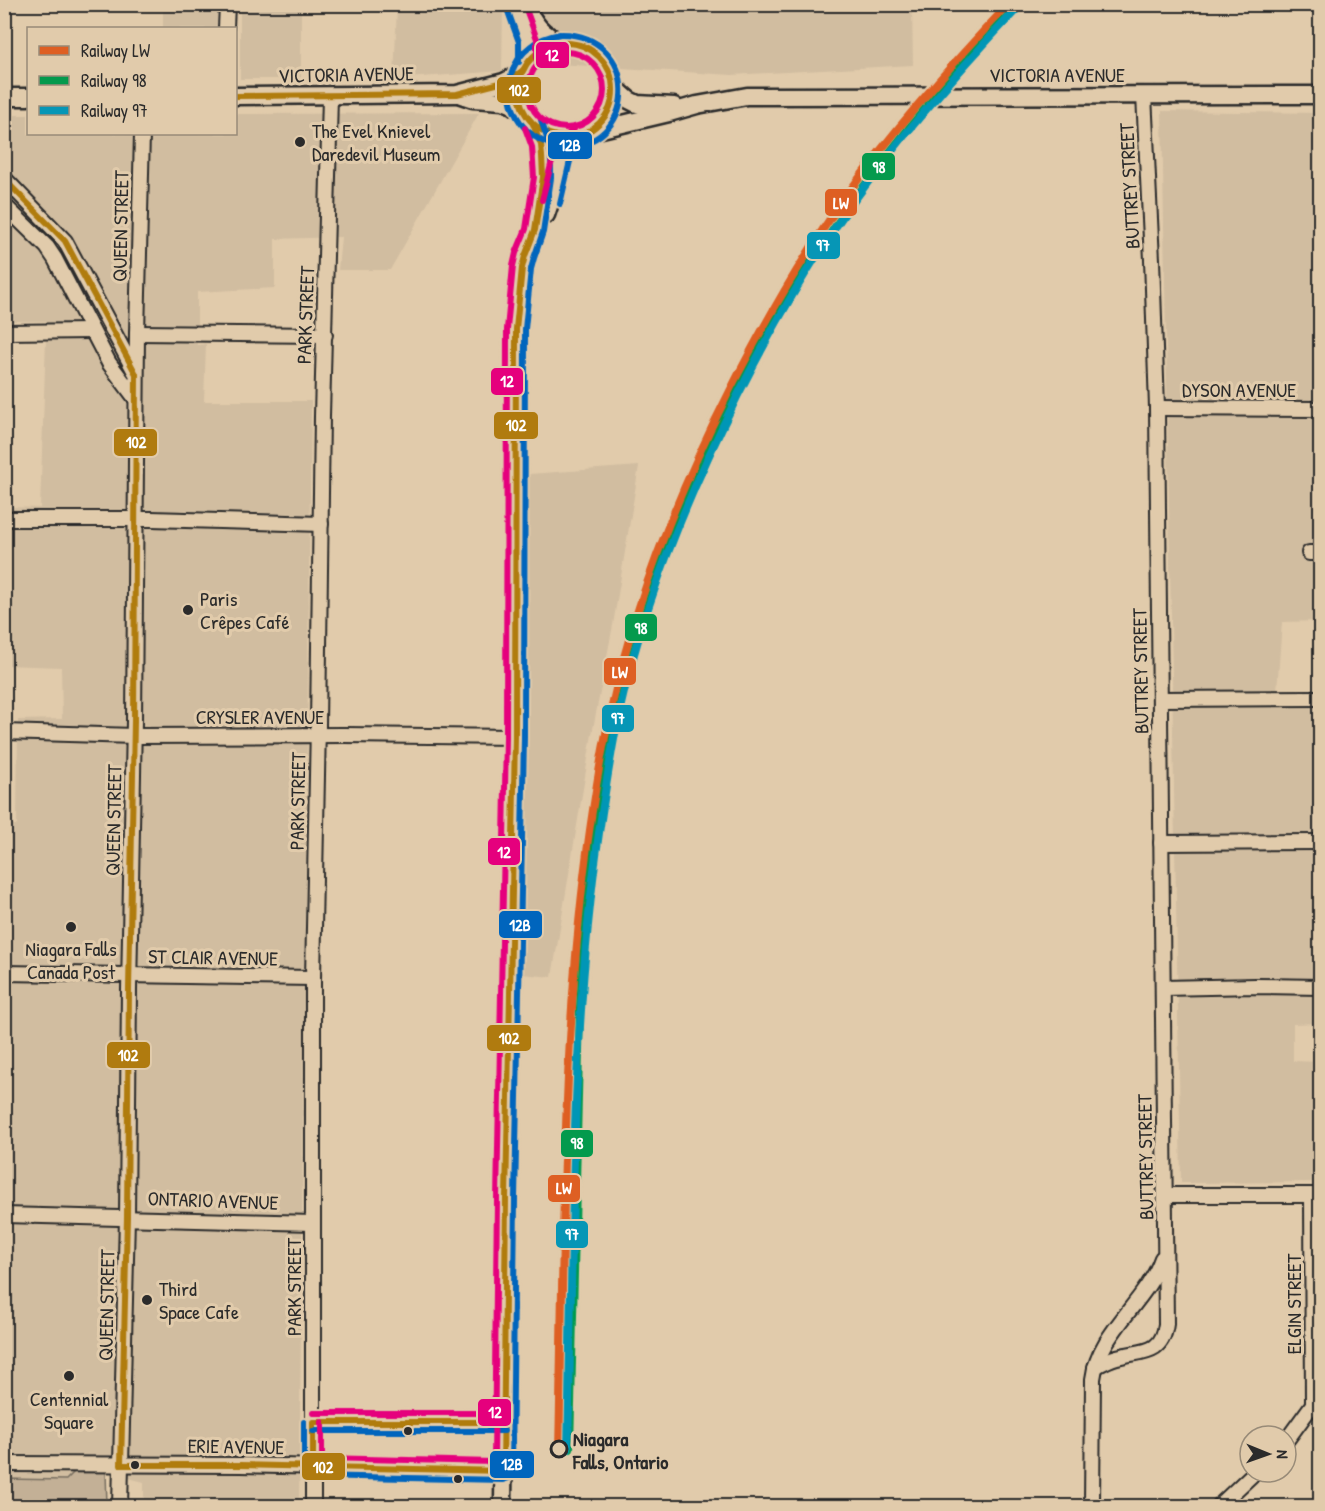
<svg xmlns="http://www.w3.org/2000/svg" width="1325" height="1511" font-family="'Patrick Hand',sans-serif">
	<rect width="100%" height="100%" fill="#e1cbab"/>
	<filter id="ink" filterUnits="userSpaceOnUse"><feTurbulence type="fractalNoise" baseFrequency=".0167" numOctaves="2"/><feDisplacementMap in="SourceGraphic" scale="12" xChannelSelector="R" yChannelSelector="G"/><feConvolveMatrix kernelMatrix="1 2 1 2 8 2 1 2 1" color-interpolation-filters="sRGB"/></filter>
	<g filter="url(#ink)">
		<g fill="#d1bda0">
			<polygon points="528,4 912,5 913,65 732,75 558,64"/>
			<rect x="163" y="5" width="54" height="23"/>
			<rect x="240" y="5" width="61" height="74"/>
			<polygon points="397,5 503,5 502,71 394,79"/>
			<polygon points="1162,111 1320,113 1320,621 1282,622 1277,691 1320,692 1320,998 1319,999 1319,1023 1293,1024 1293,1061 1320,1062 1320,1182 1181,1183"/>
			<polygon points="479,113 390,270 338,270 341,237 275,239 275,288 197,292 197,345 206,344 204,401 311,401 299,1506 144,1506 144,1482 94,1469 76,1470 67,1480 5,1479 5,825 17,825 18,720 62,719 61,667 5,665 5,507 40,508 46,339 46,321 5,321 4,115 28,115 28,134 236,134 236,114"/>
			<polygon points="639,466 613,625 592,734 552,977 522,974 529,474"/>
		</g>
		<polygon fill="#c3b096" stroke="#776e60" stroke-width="1.5" points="94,1469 106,1472 107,1506 5,1506 5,1479 66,1480 76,1470"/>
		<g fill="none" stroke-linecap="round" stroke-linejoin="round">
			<defs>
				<g id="minor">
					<polyline points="226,28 227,4"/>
					<polyline points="4,178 65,241 135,372"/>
					<polyline points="4,205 47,247 55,259 109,363 136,399"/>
					<polyline points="4,332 92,331"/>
					<polyline points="137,333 325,335"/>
					<polyline points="1157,408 1320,409"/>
					<polyline points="4,519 151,519 321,524"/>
					<polyline points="1309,553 1320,553"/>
					<polyline points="1160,699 1320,698"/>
					<polyline points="4,732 134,736 344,735 515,737"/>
					<polyline points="1161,843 1320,842"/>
					<polyline points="4,973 313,978"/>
					<polyline points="1163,988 1256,986 1320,987"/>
					<polyline points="1165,1195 1319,1195"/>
					<polyline points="1312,1195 1313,1402 1320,1411"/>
					<polyline points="4,1215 313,1223"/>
					<path d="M1095 1367C1102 1363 1109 1359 1117 1357 1141 1350 1162 1356 1166 1324L1157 408 1152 260 1144 95"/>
					<polyline points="1286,1441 1318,1397"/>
					<polyline points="4,1464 241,1465 503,1471"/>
					<polyline points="120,1506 127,1217 129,990 134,721 137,333 142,134"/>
					<polyline points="313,1506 313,978 318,725 322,416 330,96"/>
					<path d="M1092 1506 1093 1379C1099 1331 1147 1302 1162 1258"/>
					<polyline points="1219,1506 1255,1472"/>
				</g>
				<g id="major">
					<path d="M515 4C517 17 524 25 527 37 530 45 528 54 528 62"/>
					<path d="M525 4C533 22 542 36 562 42 566 44 571 43 575 44 592 47 606 60 611 76 615 92 612 107 602 119 596 128 586 134 576 136 513 148 493 55 562 43"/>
					<polyline points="613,86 629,100 637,104 674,106"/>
					<polyline points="461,95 473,99 503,101 511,104 524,113"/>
					<polyline points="236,96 457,94 504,82 514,77 523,70"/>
					<polyline points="4,97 28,97"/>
					<polyline points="589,132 669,113 697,105 747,96 1320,95"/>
					<polyline points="546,215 553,194 562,157 569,146 580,135"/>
					<path d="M503 1506 506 1199 515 737 516 329C518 305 519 282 524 259 526 250 531 242 534 233 536 226 535 218 537 210 544 181 547 152 533 124"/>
				</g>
			</defs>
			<use href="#minor" stroke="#2b2b2b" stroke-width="18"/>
			<use href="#major" stroke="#2b2b2b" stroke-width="21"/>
			<use href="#minor" stroke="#e1cbab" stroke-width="14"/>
			<use href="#major" stroke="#e1cbab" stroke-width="16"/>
			<defs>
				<g id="bus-1">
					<circle cx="566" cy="90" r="47"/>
					<polyline points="236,96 457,94 504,82 514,77 523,70"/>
					<polyline points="4,179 65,241 136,374 134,721 129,990 127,1217 121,1465 241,1465 503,1471 506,1199 515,737 516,329 522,268 525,256 535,230 543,177 542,156 541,145 533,124"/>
					<polyline points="313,1467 313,1422 504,1422"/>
				</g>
				<g id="bus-2">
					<polyline points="506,6 519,42 519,62"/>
					<path d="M560 34C550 36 539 39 531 46 488 78 514 148 568 146 640 143 640 35 562 34"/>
					<polyline points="560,204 570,161 576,152 586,141"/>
					<polyline points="304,1422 304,1468 307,1473 311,1476 503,1480 509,1478 512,1473 515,1199 524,737 525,329 531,269 534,258 543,232 551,178 551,155 549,144 541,120"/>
					<polyline points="313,1431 504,1431"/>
				</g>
				<g id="bus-3">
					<polyline points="524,4 537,39 537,62"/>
					<circle cx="566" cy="90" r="38"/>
					<polyline points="542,200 554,153 562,140 574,129"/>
					<polyline points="313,1413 504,1413"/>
					<polyline points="322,1422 322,1458 494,1462 497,1199 506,737 507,329 513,266 516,253 526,229 534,177 532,147 525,128"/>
				</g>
			</defs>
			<use href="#bus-1" stroke="#e1cbab" stroke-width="10"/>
			<use href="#bus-2" stroke="#e1cbab" stroke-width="10"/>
			<use href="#bus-3" stroke="#e1cbab" stroke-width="10"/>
			<use href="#bus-1" stroke="#b07b0f" stroke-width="6"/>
			<use href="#bus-2" stroke="#0065bd" stroke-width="6"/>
			<use href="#bus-3" stroke="#e5007d" stroke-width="6"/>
			<defs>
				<path id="rail-1" d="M559 1449C564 1243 561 1035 590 830 596 789 602 747 612 706 636 597 679 491 730 391 764 324 802 257 846 196 895 128 951 65 1009 4"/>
				<path id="rail-2" d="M570 1449 580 1008C586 907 598 799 621 701 650 577 701 457 762 346 780 313 799 280 820 249 878 161 946 80 1020 4"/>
				<path id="rail-3" d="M568 1449C573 1244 570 1037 599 833 605 791 611 750 620 709 644 600 688 495 738 395 772 328 809 262 854 201 903 133 958 71 1016 10"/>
			</defs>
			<use href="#rail-1" stroke="#e1cbab" stroke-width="12"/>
			<use href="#rail-2" stroke="#e1cbab" stroke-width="12"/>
			<use href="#rail-3" stroke="#e1cbab" stroke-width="12"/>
			<use href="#rail-1" stroke="#de5f23" stroke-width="8"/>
			<use href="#rail-2" stroke="#049a4d" stroke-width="8"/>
			<use href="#rail-3" stroke="#0696b6" stroke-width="8"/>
		</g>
	</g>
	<g fill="#2b2b2b" stroke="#e1cbab" stroke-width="2">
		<circle cx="300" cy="142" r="6"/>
		<circle cx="188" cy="610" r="6"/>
		<circle cx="71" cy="927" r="6"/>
		<circle cx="147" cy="1300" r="6"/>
		<circle cx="69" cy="1376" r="6"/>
		<circle cx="408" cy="1431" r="5"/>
		<circle cx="135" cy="1465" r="5"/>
		<circle cx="458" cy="1479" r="5"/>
	</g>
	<circle fill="#e1cbab" stroke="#2b2b2b" stroke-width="3" cx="559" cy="1449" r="8"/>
	<g text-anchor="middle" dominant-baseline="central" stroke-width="6" stroke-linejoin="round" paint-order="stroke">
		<g font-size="20" fill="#2b2b2b" stroke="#e1cbab">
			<text transform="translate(346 74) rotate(-1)">VICTORIA AVENUE</text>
			<text x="1057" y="74">VICTORIA AVENUE</text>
			<text transform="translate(1129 186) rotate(-93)">BUTTREY STREET</text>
			<text transform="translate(120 226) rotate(-89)">QUEEN STREET</text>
			<text transform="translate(305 315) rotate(-88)">PARK STREET</text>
			<text x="1239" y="389">DYSON AVENUE</text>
			<text transform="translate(1140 671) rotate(-91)">BUTTREY STREET</text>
			<text x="260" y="716">CRYSLER AVENUE</text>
			<text transform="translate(297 801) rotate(-89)">PARK STREET</text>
			<text transform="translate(113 820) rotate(-89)">QUEEN STREET</text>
			<text transform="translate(213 957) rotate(1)">ST CLAIR AVENUE</text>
			<text transform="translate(1145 1157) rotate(-91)">BUTTREY STREET</text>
			<text transform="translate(213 1200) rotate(2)">ONTARIO AVENUE</text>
			<text transform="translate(293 1287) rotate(-90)">PARK STREET</text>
			<text transform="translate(1293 1304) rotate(-90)">ELGIN STREET</text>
			<text transform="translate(106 1305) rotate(-89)">QUEEN STREET</text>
			<text transform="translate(236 1446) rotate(1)">ERIE AVENUE</text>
		</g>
		<g font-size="20" fill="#2b2b2b" stroke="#e1cbab" text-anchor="start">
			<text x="312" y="130">The Evel Knievel<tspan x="312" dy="23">Daredevil Museum</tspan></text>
			<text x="200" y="598">Paris<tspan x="200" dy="23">Crêpes Café</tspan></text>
			<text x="71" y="948" text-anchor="middle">Niagara Falls<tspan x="71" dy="23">Canada Post</tspan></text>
			<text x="159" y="1288">Third<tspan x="159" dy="23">Space Cafe</tspan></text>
			<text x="69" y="1398" text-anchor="middle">Centennial<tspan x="69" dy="23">Square</tspan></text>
		</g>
		<g font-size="20" font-weight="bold" fill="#2b2b2b" stroke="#e1cbab" text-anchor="start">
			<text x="573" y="1438">Niagara<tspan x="573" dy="23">Falls, Ontario</tspan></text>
		</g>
	</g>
	<g stroke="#e1cbab" stroke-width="2">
		<rect x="535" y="41" width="35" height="28" rx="6" fill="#e5007d"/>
		<rect x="496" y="76" width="46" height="28" rx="6" fill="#b07b0f"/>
		<rect x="547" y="131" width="46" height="29" rx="6" fill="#0065bd"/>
		<rect x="861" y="152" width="35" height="29" rx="6" fill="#049a4d"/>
		<rect x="824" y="188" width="34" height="29" rx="6" fill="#de5f23"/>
		<rect x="806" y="231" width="35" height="29" rx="6" fill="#0696b6"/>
		<rect x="490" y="367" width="34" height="29" rx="6" fill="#e5007d"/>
		<rect x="493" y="411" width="46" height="29" rx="6" fill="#b07b0f"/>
		<rect x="113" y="428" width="45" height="29" rx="6" fill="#b07b0f"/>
		<rect x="624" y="613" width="34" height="29" rx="6" fill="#049a4d"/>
		<rect x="603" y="657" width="34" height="29" rx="6" fill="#de5f23"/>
		<rect x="601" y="704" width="34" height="29" rx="6" fill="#0696b6"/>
		<rect x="487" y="837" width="34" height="29" rx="6" fill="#e5007d"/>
		<rect x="498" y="910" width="45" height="29" rx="6" fill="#0065bd"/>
		<rect x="486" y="1024" width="46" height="28" rx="6" fill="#b07b0f"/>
		<rect x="106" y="1041" width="45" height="28" rx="6" fill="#b07b0f"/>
		<rect x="560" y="1129" width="34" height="29" rx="6" fill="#049a4d"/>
		<rect x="547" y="1174" width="34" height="29" rx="6" fill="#de5f23"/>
		<rect x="555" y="1220" width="34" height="29" rx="6" fill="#0696b6"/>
		<rect x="477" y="1398" width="35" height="29" rx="6" fill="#e5007d"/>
		<rect x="489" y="1450" width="46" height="29" rx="6" fill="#0065bd"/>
		<rect x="301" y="1452" width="45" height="29" rx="6" fill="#b07b0f"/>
	</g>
	<g font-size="16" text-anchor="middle" font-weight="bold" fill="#fff">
		<text x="552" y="61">12</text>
		<text x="519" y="96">102</text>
		<text x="570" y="151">12B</text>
		<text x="879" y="173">98</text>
		<text x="841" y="209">LW</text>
		<text x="823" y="251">97</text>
		<text x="507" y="387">12</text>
		<text x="516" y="431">102</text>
		<text x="136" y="448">102</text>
		<text x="641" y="634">98</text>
		<text x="620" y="678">LW</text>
		<text x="618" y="724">97</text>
		<text x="504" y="858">12</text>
		<text x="520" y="931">12B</text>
		<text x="509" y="1044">102</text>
		<text x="128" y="1061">102</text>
		<text x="577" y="1149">98</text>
		<text x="564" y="1194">LW</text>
		<text x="572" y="1240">97</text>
		<text x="495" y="1418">12</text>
		<text x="512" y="1470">12B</text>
		<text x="323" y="1473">102</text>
	</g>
	<rect width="1325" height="1511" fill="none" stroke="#e1cbab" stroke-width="24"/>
	<rect x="12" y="12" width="1301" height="1487" fill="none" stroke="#2b2b2b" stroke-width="2" filter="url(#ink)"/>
	<rect x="27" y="27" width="210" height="108" fill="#e1cbab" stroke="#988b78" stroke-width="1.5"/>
	<rect x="39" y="46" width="30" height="9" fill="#de5f23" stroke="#988b78" stroke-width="1.5"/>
	<text x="81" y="57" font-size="18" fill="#2b2b2b">Railway LW</text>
	<rect x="39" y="76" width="30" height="9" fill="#049a4d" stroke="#988b78" stroke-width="1.5"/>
	<text x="81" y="87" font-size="18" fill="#2b2b2b">Railway 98</text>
	<rect x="39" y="106" width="30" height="9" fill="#0696b6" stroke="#988b78" stroke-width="1.5"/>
	<text x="81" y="117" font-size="18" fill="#2b2b2b">Railway 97</text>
	<g transform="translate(1268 1454) rotate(91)"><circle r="28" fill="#e1cbab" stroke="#988b78" stroke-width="1.5"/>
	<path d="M0-4.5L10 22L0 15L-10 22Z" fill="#2b2b2b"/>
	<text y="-9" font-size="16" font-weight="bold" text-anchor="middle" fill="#2b2b2b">N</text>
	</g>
</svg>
